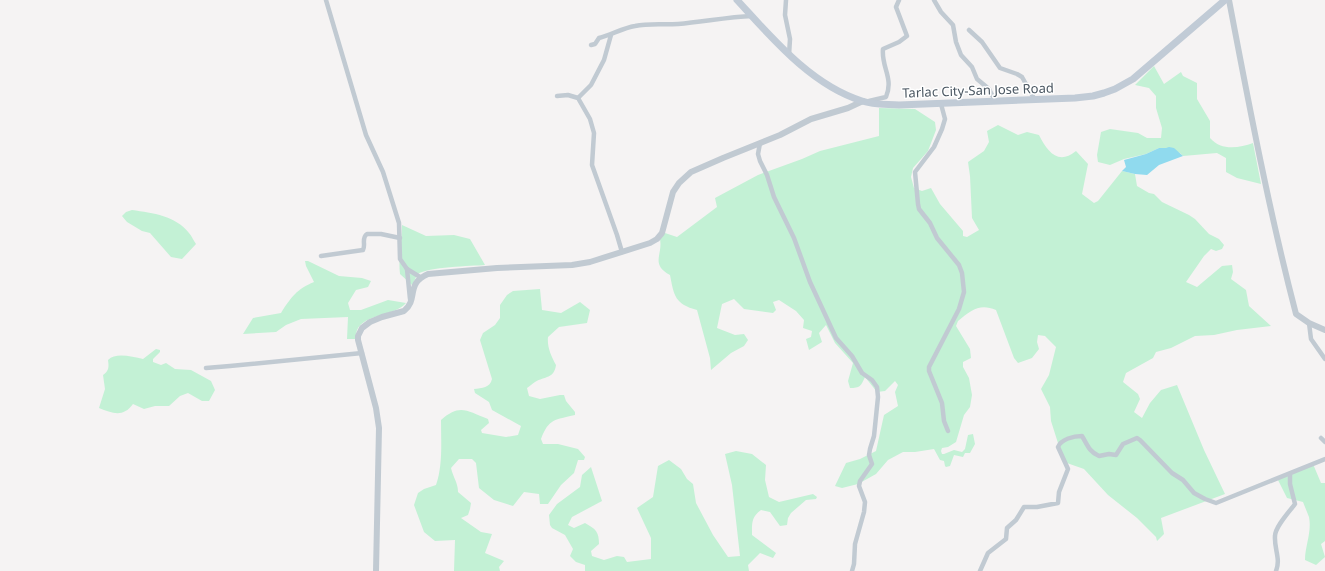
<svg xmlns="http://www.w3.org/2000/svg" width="1325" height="571" font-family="'Noto Sans',sans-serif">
	<rect width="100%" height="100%" fill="#f5f3f3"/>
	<g fill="#c3f1d5">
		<path d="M1154 66 1164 84 1181 72 1183 76 1197 83V99L1210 121V138C1221 151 1239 148 1253 143L1261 184 1237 178 1226 172V158L1217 153 1183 156 1180 153 1166 148H1159L1146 154 1124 159 1110 165 1098 162 1097 155 1101 132 1110 129 1138 133 1147 138H1161L1162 128 1156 108V96L1149 88 1135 85Z"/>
		<path d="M879 108 915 109 935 122 936 130 928 151 913 168 911 177 914 188 922 191 931 188 940 204 963 231V236L967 237 979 230 972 218 970 176 968 162 984 151 989 142 987 131 998 125 1018 135 1027 132 1039 135C1047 151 1058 166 1076 151L1088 164 1082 194 1094 203 1098 201 1122 171 1135 174 1137 186 1149 193 1154 194 1162 202 1189 215 1195 219 1209 234 1219 239 1224 245 1222 249 1216 251 1211 249 1204 256 1186 282 1197 287 1222 266 1232 265 1233 272 1231 279 1246 290 1249 306 1271 326 1237 330 1214 335 1195 336 1171 348 1156 352 1153 358 1126 373 1123 382 1138 394 1140 399 1134 412 1142 418 1150 403 1161 390 1177 385 1204 450 1225 494 1161 518 1164 534 1157 541 1156 537 1137 518 1108 495 1084 469 1064 462 1051 421 1050 407 1041 389 1049 375 1056 347 1045 336 1038 335 1037 342 1039 349 1032 358 1018 363 1014 358 996 310C980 303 971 310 958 321L956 326 970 349 971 358 963 362V367L969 378 972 395 970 407 964 415 956 442 948 447 942 448 941 451 942 454H944L954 450 962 452 965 449 968 435 973 434 975 444 970 453H965L963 457 954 455 950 466 946 467 945 466 944 461 940 460 934 449 915 452H903L888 460 876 474 858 484 842 488 835 486 846 463 860 459 876 451 884 415 898 406 895 392 898 385 895 381 885 391 877 392 865 377C861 386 860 388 850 388L848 381 853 363 835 343 826 325 819 333 822 342 809 350 806 339 811 337 812 331 803 328 804 320 796 311 779 300 773 302 776 310 773 313 744 309 734 299 722 304 717 328 735 335 744 334 748 340 744 346 731 353 711 370 710 358 697 310C675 304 674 296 670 275 650 264 663 255 660 239L665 233 677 237 717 207 715 198 758 175 802 159 820 151 879 136Z"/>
		<path d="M132 210C153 213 176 216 189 233 192 236 193 240 196 244L182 259 171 257 150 233 142 231 127 222 122 216 126 212Z"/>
		<path d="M402 225 426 236 454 235 470 239 485 265C472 266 427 267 418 274 416 276 414 282 412 285L400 274C398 257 402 241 402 225Z"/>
		<path d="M305 261H308L339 276 362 278 371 281 368 287 356 290 348 303 350 310H361L388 300 406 303C395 316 364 314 357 330 356 333 356 336 355 339H347L348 317 301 319 286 325 276 332 243 334 253 318 281 313C291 297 297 289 314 282L306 266Z"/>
		<path d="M540 289 542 310 561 313 580 302 590 310 587 323 559 327 548 337C547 347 551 356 556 365 554 379 545 376 535 382 532 384 530 386 527 388L529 396 540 399 560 395H564L566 401 575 412V415C555 420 549 418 541 439L543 444H558L578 449 585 457 584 460H578L574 473 561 485 548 504H540L539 494 524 492 513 506 494 500 479 488 476 463 472 459H459L451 468C453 477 458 483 458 492L471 503 470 509 468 515 461 518 481 532 492 534 485 553 504 561 499 567 500 571H454L455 540 435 541 424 532 414 505 418 493 424 489 436 485C443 465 441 441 441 420 460 403 467 411 488 419L489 423 481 430 482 433 506 437 518 435 521 426 492 410 489 402 475 393 474 389C482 388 490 388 492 379L480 340 483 333 495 325 500 318V305L507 295 513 291Z"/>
		<path d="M156 349 160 350V352L153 359V362L161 365 166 363 175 369 191 370 211 381 215 390 209 401H202L188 393 180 396 169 406H155L144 409 133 404C123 418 112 413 99 408L105 389 103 375C109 371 109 367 108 360 116 352 132 357 143 359Z"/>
		<path d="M736 451 752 454 766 465 765 480 769 497 779 502 813 494 817 497 816 499 806 500 791 513 788 518 787 525 780 526 770 512 761 510C751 517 752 524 752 535L776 553 773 558 760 553 748 565 749 571H585V565L576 562 570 556 573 549 565 535 552 528 550 525 549 515 557 504 580 487 582 475 591 467 602 501 572 517 568 525 574 528 585 523C596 529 599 532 599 544L591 551 592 556 604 560 617 556 624 557 627 562 651 559V538L637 508 653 497 658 466 669 460 681 469 687 479 693 484 696 503 713 535 728 557 740 556 732 485 725 454Z"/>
		<path d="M1313 464 1321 483H1325V541L1321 544 1325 557 1316 565 1305 560C1305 546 1312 532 1309 517 1307 512 1305 507 1303 502L1287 498 1278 480Z"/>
	</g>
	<polygon fill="#90daee" points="1169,147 1174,148 1183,156 1159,165 1147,175 1135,174 1122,171 1126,167 1124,160 1146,154 1159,148 1166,148"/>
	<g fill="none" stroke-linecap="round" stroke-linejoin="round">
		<g stroke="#c1cad2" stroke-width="4.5">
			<polyline points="326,0 366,135 383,172 399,223 400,259 407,269 420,277"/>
			<polyline points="786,0 785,15 790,39 789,55"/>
			<polyline points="934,0 941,12 953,25 956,42 961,55 972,67 977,79 989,89 995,101"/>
			<polyline points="969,30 982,42 1000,68 1017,74 1022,77 1035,100"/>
			<path d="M591 45 595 44 599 38C611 35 623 28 635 26 649 23 663 25 678 24 703 22 727 17 752 16"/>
			<polyline points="557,96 568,95 578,98 590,119 594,133 592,165 617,235 622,252"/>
			<polyline points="578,98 591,85 604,60 611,35"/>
			<path d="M869 101 886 97C894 78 881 67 883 49L899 42 907 36 896 7 899 0"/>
			<polyline points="941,104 945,119 942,129 934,147 915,172 918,204 919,209 930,223 937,238 959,265 962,273 964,292 959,309 929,367 929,371 942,403 944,421 948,431"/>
			<polyline points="760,143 758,154 760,161 767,175 774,197 794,238 810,282 836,338 852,356 862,373 872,380 877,387 878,397 874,436 870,449 869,455 872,464 860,481 859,486 865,502 864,512 855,544 854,564 852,571"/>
			<path d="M321 256 363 250C366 245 361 238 367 234H381L400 238"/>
			<polyline points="407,269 410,299"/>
			<polyline points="1309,323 1311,339 1325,359"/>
			<polyline points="206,368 230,366 362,353"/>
			<polyline points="1321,438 1325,442"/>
			<path d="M980 571 988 553 1006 539 1007 528 1016 520 1024 507H1037L1058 503 1059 492 1068 469 1058 447C1061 439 1074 436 1082 436 1087 444 1089 452 1099 456L1109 454 1116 455 1123 444 1137 438 1140 440 1172 473 1183 480 1194 493 1205 499 1216 503 1325 459"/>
			<path d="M1276 571C1281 559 1274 549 1275 536 1275 527 1289 512 1295 504L1290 484V474"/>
		</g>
		<g stroke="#c1cad2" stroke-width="6">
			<path d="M1229 0C1249 105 1269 211 1296 314L1309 323 1325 330"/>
			<path d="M376 571 379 428 376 408 358 340V336L362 328 370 322 382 317 404 311C419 299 405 284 428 274L497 268 572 265 590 262 650 243 657 239 662 233 673 192 679 183 691 172 723 158 780 135 811 119 848 108 863 101"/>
		</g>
		<path stroke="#c1cbd6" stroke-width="7" d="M737 0C772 38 811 85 862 101 874 105 887 104 899 105L1075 98 1093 96 1104 93 1115 89 1133 79 1225 0"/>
	</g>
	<g text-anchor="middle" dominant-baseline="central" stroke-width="3" stroke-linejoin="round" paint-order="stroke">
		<g font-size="13" fill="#4a5661" stroke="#fff">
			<text transform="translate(978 90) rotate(-2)">Tarlac City-San Jose Road</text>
		</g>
	</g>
</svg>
